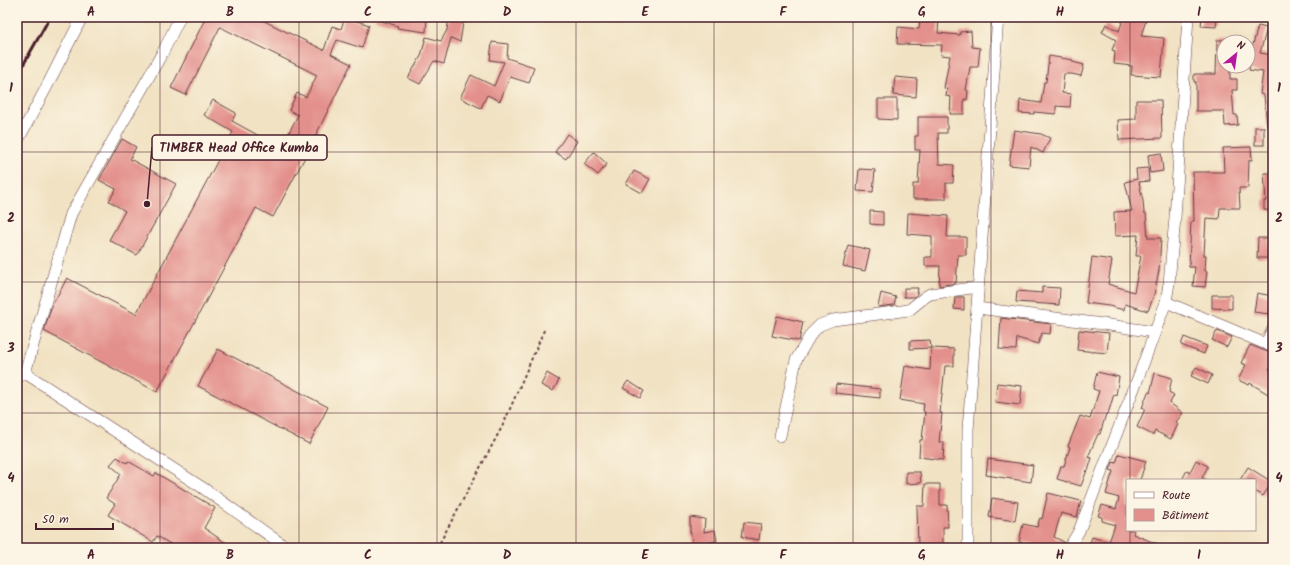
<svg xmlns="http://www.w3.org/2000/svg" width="1290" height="565" font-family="Kalam,sans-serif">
	<rect width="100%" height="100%" fill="#fcf5e5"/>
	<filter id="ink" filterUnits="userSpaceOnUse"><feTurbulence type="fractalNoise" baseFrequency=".025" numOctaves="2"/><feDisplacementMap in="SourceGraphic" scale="8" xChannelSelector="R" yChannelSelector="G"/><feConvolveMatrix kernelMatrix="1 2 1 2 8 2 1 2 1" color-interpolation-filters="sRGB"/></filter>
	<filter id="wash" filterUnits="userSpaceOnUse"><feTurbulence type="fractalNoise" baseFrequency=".012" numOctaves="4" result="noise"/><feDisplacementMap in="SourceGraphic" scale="16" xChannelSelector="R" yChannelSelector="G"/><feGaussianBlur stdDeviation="0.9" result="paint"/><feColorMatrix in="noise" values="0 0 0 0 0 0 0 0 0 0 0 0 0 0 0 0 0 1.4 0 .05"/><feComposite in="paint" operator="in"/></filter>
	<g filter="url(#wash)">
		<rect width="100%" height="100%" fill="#f1e2c3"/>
		<g id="blocks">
			<g fill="#e38f8b">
				<polygon points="206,17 256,17 324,50 332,26 341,29 345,17 369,25 362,48 337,40 331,54 351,64 303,161 273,217 256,208 157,392 44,331 51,308 67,278 136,314 233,132 204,115 213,100 236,113 232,121 281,148 298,115 289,110 297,93 306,97 317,75 220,27 186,95 171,88"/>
				<polygon points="375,17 427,17 426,32 397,28 398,26 375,19"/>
				<polygon points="449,17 464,17 460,42 451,38 444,64 434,61 420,84 408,78 421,56 426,37 441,41 447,30"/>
				<polygon points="920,17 939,17 938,33 960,35 960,32 971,31 972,47 980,48 978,67 970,67 966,90 968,91 967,100 964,99 964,114 950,114 951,97 946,96 947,89 944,88 950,56 941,55 942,45 897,44 898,27 919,29"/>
				<polygon points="1124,17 1147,17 1141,36 1164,38 1161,77 1131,75 1132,66 1114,64 1115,51 1112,50 1116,40 1102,32 1106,24 1119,31"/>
				<polygon points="1202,17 1217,17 1216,27 1201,26"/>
				<polygon points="1258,26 1267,28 1260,53 1273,55 1273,126 1267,127 1264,95 1260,94 1263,72 1249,70 1252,48"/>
				<polygon points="1217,40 1224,40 1224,66 1230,66 1230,79 1237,79 1237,90 1232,90 1234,115 1237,115 1238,125 1225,126 1224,111 1196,111 1196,82 1194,82 1194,74 1216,74"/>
				<polygon points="492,42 508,44 507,58 534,67 529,83 510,77 500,101 487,95 481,108 460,98 471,75 494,86 504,62 490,60"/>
				<polygon points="1049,56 1073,60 1073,62 1084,65 1081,76 1072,74 1064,74 1062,93 1071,94 1070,107 1056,106 1056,114 1034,112 1034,114 1019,113 1020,100 1041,103 1044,82 1046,82"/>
				<polygon points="895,77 917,79 916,97 893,95"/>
				<polygon points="878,99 897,99 897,120 878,119"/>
				<polygon points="1136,100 1161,100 1162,138 1119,140 1118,120 1136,119"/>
				<polygon points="918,117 947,117 947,133 938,133 939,164 954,165 953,183 946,183 946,199 913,199 913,184 918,184 920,150 915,150 915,136 918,136"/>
				<rect x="1255" y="127" width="9" height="18"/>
				<polygon points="1014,130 1041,134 1050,138 1043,153 1031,147 1029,167 1009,165"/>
				<polygon points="567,134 577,141 566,159 555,152"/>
				<polygon points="122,139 136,147 130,159 176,184 137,255 109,240 125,211 109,201 116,189 99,180"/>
				<polygon points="1251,147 1252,160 1249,160 1248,188 1239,188 1240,208 1220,208 1219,219 1206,218 1204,255 1206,255 1205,271 1207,271 1205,287 1193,286 1195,267 1189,267 1191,221 1194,221 1193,172 1224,172 1223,148"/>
				<polygon points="594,152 607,164 598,175 584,164"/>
				<polygon points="1161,153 1163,171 1150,173 1148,155"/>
				<polygon points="1148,168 1149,181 1139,182 1143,201 1144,213 1146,213 1148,238 1161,238 1159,270 1154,295 1148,311 1125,304 1124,310 1109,306 1086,303 1092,257 1112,260 1108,284 1134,292 1141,256 1136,256 1138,235 1115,236 1114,212 1132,211 1125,182 1137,179 1136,169"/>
				<polygon points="859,169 875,170 873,192 857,191"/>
				<polygon points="634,171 650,179 642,193 626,184"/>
				<polygon points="1264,173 1273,173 1273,211 1264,210 1264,201 1266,201"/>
				<polygon points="870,211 883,212 883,225 870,224"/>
				<polygon points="908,213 948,216 947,237 966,237 966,255 958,255 956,283 939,286 940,266 925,266 925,257 932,257 932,236 907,234"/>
				<polygon points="1258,238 1270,238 1269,258 1257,258"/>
				<polygon points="848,245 870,250 865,271 843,266"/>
				<polygon points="1042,287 1060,288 1059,305 1016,302 1017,291 1042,293"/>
				<polygon points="904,288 918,288 917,294 914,297 904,297"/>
				<polygon points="881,293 896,297 894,305 878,307"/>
				<polygon points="1257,293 1272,296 1269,314 1254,312"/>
				<polygon points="1212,295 1232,295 1232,309 1212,308"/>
				<polygon points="955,297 964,297 964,310 954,309"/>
				<polygon points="777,316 803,322 799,341 772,336"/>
				<polygon points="1001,318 1051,324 1050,334 1042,333 1038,344 1017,338 1016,350 999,349"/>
				<polygon points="1079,330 1109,333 1107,353 1077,350"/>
				<polygon points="1217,331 1232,337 1227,347 1212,340"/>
				<polygon points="1184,337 1207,346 1204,354 1181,345"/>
				<polygon points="930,340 931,348 910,349 910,341"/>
				<polygon points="1250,345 1273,354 1273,363 1269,369 1273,371 1273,397 1250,383 1249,385 1238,380 1246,365 1241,363"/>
				<polygon points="931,348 954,349 954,366 945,366 940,413 942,413 939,442 944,442 943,460 919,457 920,440 922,440 925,412 923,411 924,404 900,400 905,366 930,370"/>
				<polygon points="218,349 328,407 309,444 198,386"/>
				<polygon points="1196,367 1212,375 1208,384 1191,376"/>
				<polygon points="1097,372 1119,377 1116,395 1114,394 1108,414 1106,414 1100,434 1098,434 1088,457 1092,458 1088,471 1087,470 1081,486 1057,479 1061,466 1064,466 1070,447 1068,446 1080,416 1090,419 1099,391 1093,389"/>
				<polygon points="547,373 559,380 553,391 541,385"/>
				<polygon points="1155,373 1172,378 1169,392 1174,395 1170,403 1183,413 1176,422 1178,424 1171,439 1155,431 1153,435 1137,427 1145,409 1142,408 1148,392 1150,393"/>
				<polygon points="628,381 644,391 640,398 623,388"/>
				<polygon points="997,383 1022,386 1020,405 995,402"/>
				<polygon points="836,384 880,389 880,398 835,393"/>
				<polygon points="1119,454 1146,461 1140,480 1127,480 1127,530 1134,530 1133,534 1167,548 1088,548 1092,537 1109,542 1115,525 1102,521 1102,517 1098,516 1102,505 1116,509 1119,498 1106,494 1113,471 1110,470 1113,462 1116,463"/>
				<polygon points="117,457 127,463 128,461 154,476 156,473 215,508 204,528 233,548 177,548 157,536 153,542 108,515 115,504 106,498 121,474 110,465"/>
				<polygon points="988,459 1033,465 1031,482 986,475"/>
				<polygon points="1196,460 1208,466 1202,478 1207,480 1182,480 1187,470 1190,472"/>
				<polygon points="1248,467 1272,482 1263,496 1255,491 1255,480 1240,480"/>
				<polygon points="906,472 920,472 921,483 906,484"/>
				<polygon points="925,484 940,484 940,505 947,505 948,527 943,527 943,548 918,548 917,506 924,506"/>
				<polygon points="1048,493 1081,501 1077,517 1061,513 1054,537 1064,542 1062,548 1042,548 1043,545 1019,542 1023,524 1037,527 1040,518 1042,519"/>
				<polygon points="992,498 1018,502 1015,521 989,517"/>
				<polygon points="690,517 705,519 704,532 715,530 717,541 693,545 690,530"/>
				<polygon points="744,522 761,524 759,540 742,537"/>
			</g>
		</g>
	</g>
	<g filter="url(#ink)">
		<use href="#blocks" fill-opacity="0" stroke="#633c42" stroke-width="1"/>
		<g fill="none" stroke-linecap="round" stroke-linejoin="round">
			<defs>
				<g id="street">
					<polyline points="17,142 45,90 82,17"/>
					<polyline points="1166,302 1273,347"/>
					<polyline points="977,308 1103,324 1154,332"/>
					<polyline points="1266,343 1273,329"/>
					<polyline points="25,373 203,488 287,548"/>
					<polyline points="17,378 25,373 71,214 164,50 180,17"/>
					<polyline points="780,436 796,360 811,334 820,325 833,320 909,310 925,297 930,294 978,287"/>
					<polyline points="968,548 968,430 998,17"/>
					<polyline points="1069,548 1079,531 1138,378 1166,302 1169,283 1175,218 1188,17"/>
				</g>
			</defs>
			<use href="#street" stroke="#633c42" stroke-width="12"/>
			<polyline stroke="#633c42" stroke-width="2" stroke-dasharray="3 3" stroke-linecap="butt" points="437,548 503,425 545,328"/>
			<use href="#street" stroke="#fff" stroke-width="11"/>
			<polyline stroke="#4a1f2b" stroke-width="3" points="17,76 50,17"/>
		</g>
	</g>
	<path fill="none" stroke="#4a1f2b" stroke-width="1" stroke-opacity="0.55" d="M160 17V548M299 17V548M437 17V548M576 17V548M714 17V548M853 17V548M991 17V548M1130 17V480M17 152H1273M17 282H1273M17 413H1273M1130 530V548"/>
	<path fill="none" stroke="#4a1f2b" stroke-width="1.5" d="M147 204L152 147"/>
	<circle fill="#4a1f2b" stroke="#fcf5e5" stroke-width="1.5" cx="147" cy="204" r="4"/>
	<rect fill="#fcf5e5" stroke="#4a1f2b" stroke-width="1.5" x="152" y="135" width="175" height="25" rx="4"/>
	<g font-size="13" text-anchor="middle" font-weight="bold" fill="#4a1f2b">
		<text x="239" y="152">TIMBER Head Office Kumba</text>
	</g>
	<rect width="1290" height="565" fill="none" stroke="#fcf5e5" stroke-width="44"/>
	<rect x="1126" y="479" width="130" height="52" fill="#fcf5e5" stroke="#b59f9b"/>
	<rect x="1134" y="492" width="20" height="6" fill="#ffffff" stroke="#b59f9b"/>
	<text x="1162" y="499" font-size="12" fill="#4a1f2b">Route</text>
	<rect x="1134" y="509" width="20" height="12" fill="#e38f8b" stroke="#b59f9b"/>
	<text x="1162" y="519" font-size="12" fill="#4a1f2b">Bâtiment</text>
	<g transform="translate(1236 54) rotate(29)"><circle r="19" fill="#fcf5e5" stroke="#b59f9b"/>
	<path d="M0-3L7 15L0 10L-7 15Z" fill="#b5179e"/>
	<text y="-6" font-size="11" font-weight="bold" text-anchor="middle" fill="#4a1f2b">N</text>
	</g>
	<path d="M36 523v6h77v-6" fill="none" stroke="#4a1f2b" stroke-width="2"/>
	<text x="42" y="523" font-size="12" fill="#4a1f2b" stroke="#fcf5e5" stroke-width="3" paint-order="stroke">50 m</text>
	<rect x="22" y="22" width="1246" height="521" fill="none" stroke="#4a1f2b" stroke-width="1.5"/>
	<g font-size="13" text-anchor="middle" font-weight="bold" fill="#4a1f2b">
		<text x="91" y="16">A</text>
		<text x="230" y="16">B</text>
		<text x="368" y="16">C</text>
		<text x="507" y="16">D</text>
		<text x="645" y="16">E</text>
		<text x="783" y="16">F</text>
		<text x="922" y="16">G</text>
		<text x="1060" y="16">H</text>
		<text x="1199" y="16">I</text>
		<text x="11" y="92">1</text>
		<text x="1279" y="92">1</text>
		<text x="11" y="222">2</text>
		<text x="1279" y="222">2</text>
		<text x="11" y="352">3</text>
		<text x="1279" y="352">3</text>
		<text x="11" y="482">4</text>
		<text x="1279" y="482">4</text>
		<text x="91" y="559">A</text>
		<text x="230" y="559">B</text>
		<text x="368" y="559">C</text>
		<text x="507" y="559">D</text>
		<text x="645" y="559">E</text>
		<text x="783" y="559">F</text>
		<text x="922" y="559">G</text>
		<text x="1060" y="559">H</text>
		<text x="1199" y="559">I</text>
	</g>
</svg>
